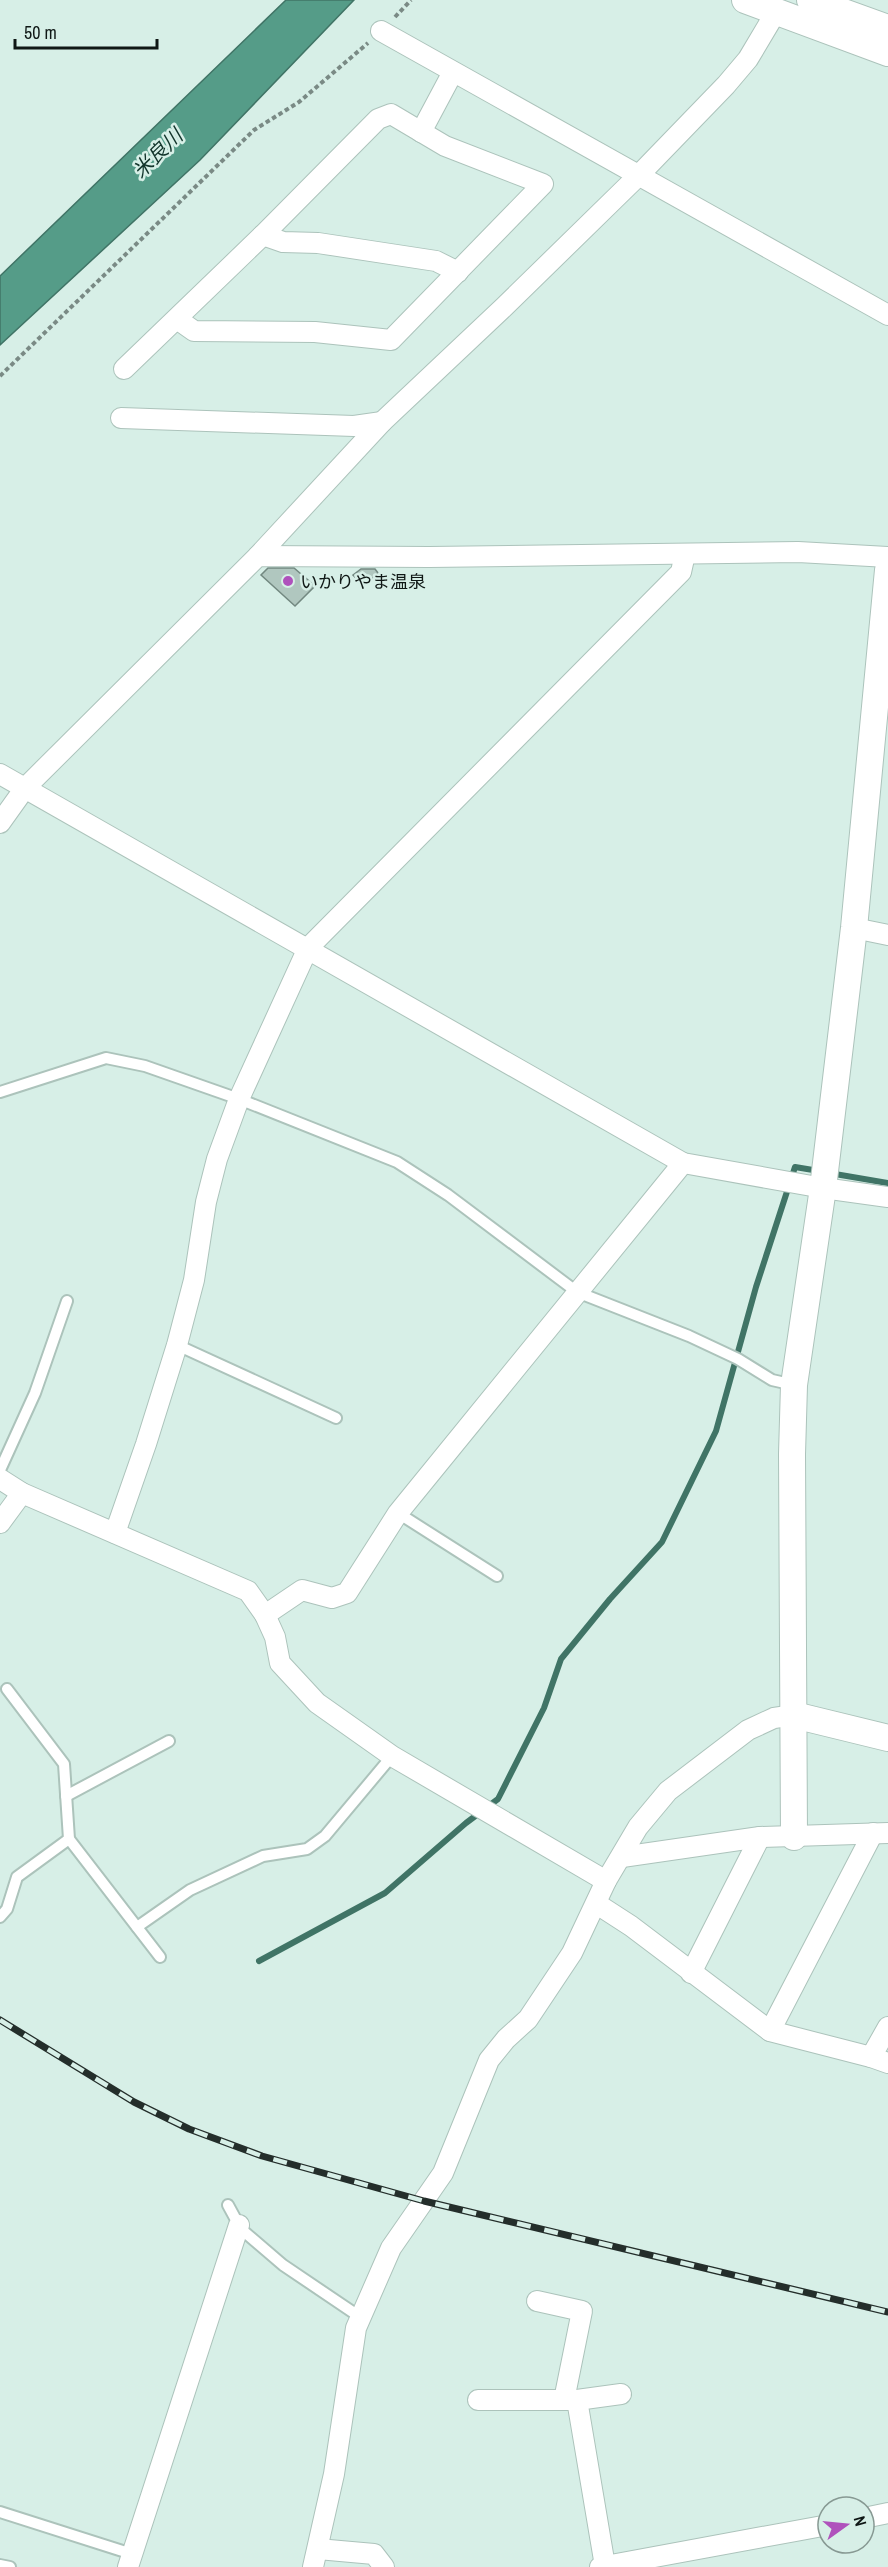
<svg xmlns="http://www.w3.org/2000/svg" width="888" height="2567" font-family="'Archivo Narrow','Noto Sans JP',sans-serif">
	<rect width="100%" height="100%" fill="#d7efe7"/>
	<polygon fill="#559c88" stroke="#407466" stroke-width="1.5" points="286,0 354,0 200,160 0,345 0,276"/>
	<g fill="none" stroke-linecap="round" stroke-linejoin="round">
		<g stroke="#407466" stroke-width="6">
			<polyline points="829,1173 888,1183"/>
			<polyline points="259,1961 385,1893 466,1823 498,1799 544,1708 561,1659 610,1599 662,1542 716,1431 756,1287 795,1167 819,1171"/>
		</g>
	</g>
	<g fill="#b0c7bf" stroke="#728880" stroke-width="1.5">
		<polygon points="268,568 294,568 315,586 295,606 261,575"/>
		<polygon points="361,569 375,569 378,573 364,586 353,575"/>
	</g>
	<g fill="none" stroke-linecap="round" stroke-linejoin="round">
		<defs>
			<g id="service">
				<polyline points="0,1092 106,1058 145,1066 239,1099 397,1162 448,1195 577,1292 689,1336 738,1359 772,1380 794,1385"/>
				<polyline points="177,1345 336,1418"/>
				<polyline points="0,1470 35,1393 67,1301"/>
				<polyline points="398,1513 497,1576"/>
				<polyline points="7,1689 64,1764 69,1839 160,1957"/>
				<polyline points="66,1796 169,1741"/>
				<polyline points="0,1917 7,1909 17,1877 69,1839"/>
				<polyline points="137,1927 190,1890 263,1856 307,1849 325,1836 392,1756"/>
				<polyline points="228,2205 241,2229 283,2265 360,2317"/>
				<polyline points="0,2512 132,2554"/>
				<polyline points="0,2565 10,2567"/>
			</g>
			<g id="minor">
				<polyline points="381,31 888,315"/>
				<polyline points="421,132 453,72"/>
				<polyline points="263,235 283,242 318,243 436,261 458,272"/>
				<polyline points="124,369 263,235 378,119 391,114 445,146 543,184 391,340 315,332 194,331 177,319"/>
				<polyline points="121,418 354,426 382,422"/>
				<polyline points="258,556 382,422 504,307 638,176 726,85 748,59 776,12"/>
				<polyline points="0,774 683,1163 823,1188 888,1197"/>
				<polyline points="0,823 25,788 258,556 429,557 798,552 888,557"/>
				<polyline points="854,928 888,935"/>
				<polyline points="0,1479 22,1493 248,1591 265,1615 275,1637 280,1663 317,1703 392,1756 606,1881"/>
				<polyline points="0,1523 22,1493"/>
				<polyline points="115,1533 146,1444 177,1345 194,1280 206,1202 217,1159 239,1099 308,948 681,572 685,554"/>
				<polyline points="265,1615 302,1590 332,1598 347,1593 398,1513 683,1163"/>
				<polyline points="622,1857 760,1837 888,1833"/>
				<polyline points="597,1904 631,1926 770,2031 871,2057 888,2063"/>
				<polyline points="691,1973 760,1837"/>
				<polyline points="770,2031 873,1833"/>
				<polyline points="871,2057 888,2027"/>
				<polyline points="537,2301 582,2311 564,2400"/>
				<polyline points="478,2400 577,2400 605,2566"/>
				<polyline points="577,2400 621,2394"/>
				<polyline points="864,2518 888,2513"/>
				<polyline points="318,2549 374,2554 384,2567"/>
				<polyline points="128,2567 239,2225"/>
				<polyline points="313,2567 334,2474 356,2328 391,2248 443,2173 489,2060 506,2039 528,2019 572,1953 606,1881 638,1827 668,1791 748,1730 774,1718 794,1715"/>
				<polyline points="600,2567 828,2525"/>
			</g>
			<g id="tertiary">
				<polyline points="745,0 888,53"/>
				<polyline points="810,0 888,28"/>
				<polyline points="794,1715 888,1738"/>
				<polyline points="794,1837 792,1454 794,1385 823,1188 854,928 888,570"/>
			</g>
		</defs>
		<use href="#service" stroke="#acc3bb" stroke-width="14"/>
		<use href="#minor" stroke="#acc3bb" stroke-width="22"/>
		<use href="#tertiary" stroke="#acc3bb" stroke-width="28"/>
		<g stroke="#7a8a85" stroke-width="4" stroke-dasharray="4.5 3" stroke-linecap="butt">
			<polyline points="395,17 411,0"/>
			<polyline points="0,376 254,130 299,102 368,43"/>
		</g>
		<use href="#service" stroke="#fff" stroke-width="10"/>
		<use href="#minor" stroke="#fff" stroke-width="20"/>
		<use href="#tertiary" stroke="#fff" stroke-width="26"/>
		<defs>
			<polyline id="rail" points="0,2020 134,2102 189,2129 262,2156 424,2201 888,2312"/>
		</defs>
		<use href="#rail" stroke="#242e2b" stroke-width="7"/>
		<use href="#rail" stroke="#d7efe7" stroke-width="4.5" stroke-dasharray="14" stroke-linecap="butt"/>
	</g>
	<circle fill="#af51bc" stroke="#d7efe7" stroke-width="2" cx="288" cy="581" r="6"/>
	<g text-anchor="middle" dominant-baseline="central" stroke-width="5" stroke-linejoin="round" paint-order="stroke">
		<g font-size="18" fill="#0f1715" stroke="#d7efe7" text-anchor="start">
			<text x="300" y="581">いかりやま温泉</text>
		</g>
		<g font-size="20" font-style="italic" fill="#12342b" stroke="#d7efe7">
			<text transform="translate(157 153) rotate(-44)">米良川</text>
		</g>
	</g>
	<g transform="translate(846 2525) rotate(75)"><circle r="28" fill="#d7efe7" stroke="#879993" stroke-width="1.5"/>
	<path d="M0-4.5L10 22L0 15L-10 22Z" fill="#af51bc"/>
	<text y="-9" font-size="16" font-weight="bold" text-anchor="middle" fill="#0f1715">N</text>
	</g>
	<path d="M15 39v9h142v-9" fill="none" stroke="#0f1715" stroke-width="3"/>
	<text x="24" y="39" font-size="18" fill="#0f1715" stroke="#d7efe7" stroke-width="4.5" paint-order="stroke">50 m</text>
</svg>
